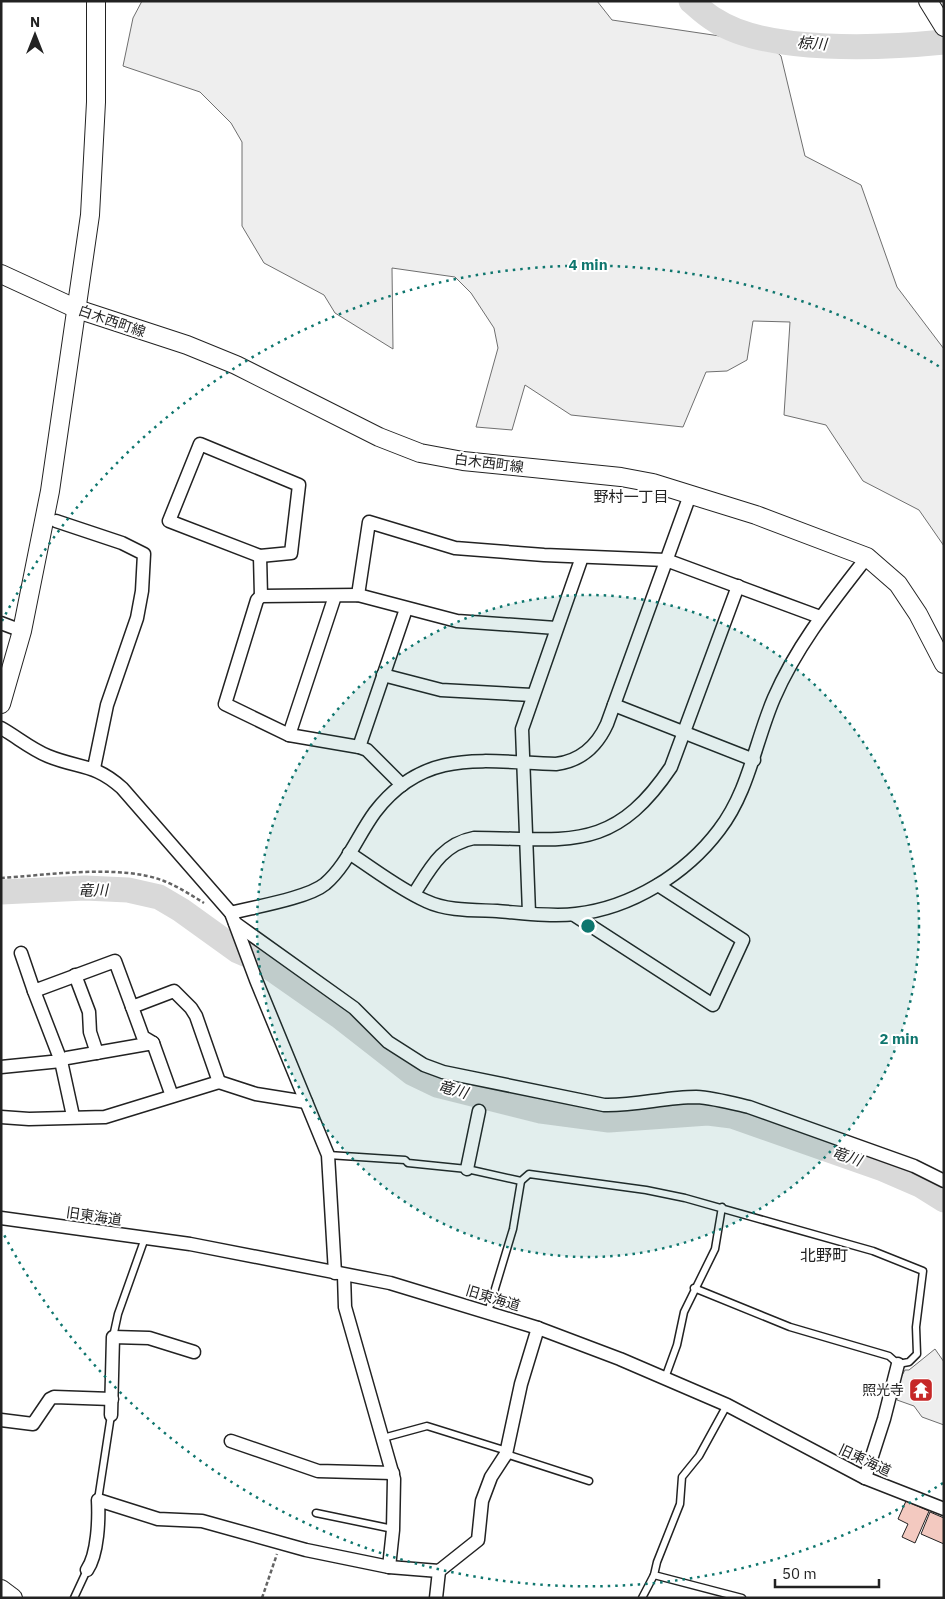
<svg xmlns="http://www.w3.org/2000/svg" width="945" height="1599" font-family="'IBM Plex Sans','Noto Sans JP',sans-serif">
	<rect width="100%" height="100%" fill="#fff"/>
	<g fill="#eee" stroke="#6f6f6f">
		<polygon points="142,1 597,1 612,20 767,43 781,56 805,156 861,185 897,287 944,349 944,546 919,510 863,481 826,425 784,415 790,322 753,321 747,360 727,371 706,372 683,427 571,415 525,385 512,430 476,427 498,348 494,328 471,293 455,277 392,268 393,349 335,313 324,295 264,263 242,226 242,142 231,123 200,92 123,66 133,18"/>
		<polygon points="935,1349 944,1362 944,1425 922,1417 914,1406 897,1400 899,1381 905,1370 909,1370"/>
	</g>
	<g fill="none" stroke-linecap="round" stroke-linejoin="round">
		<g stroke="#d9d9d9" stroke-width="25">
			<path d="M691 1C699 8 706 15 715 20 766 54 884 48 944 42"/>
			<polyline points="1,892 85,888 128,890 159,897 181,910 238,951 259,960 339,1016 412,1073 437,1085 541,1111 609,1120 708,1113 732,1116 883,1169 920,1185 944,1200"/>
		</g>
	</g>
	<g fill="#f3c9c0" stroke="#222">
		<polygon points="906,1501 929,1511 915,1543 902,1537 908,1524 898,1519"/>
		<polygon points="930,1512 944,1518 944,1544 921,1534"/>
	</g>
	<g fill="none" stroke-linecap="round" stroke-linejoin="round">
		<defs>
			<g id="lane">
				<polyline points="328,1155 405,1160 408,1163 467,1169 521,1181 529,1174 646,1190 685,1198 873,1251 923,1271 916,1327 917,1354 909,1362 898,1364 889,1356 790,1327 694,1288"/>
				<polyline points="488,1312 513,1229 521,1181"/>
				<polyline points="113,1337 118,1314 145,1238"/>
				<polyline points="665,1378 677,1345 684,1312 715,1249 722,1207"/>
				<polyline points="383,1438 427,1426 507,1451"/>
				<polyline points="506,1454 589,1481"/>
				<polyline points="98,1500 111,1415"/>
				<polyline points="316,1513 393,1529"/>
				<polyline points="654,1575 742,1598"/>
				<polyline points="74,1598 87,1570"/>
				<polyline points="642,1598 654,1575 657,1562 680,1504 682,1477 699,1456 727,1405"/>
			</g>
			<g id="street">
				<polygon points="200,444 299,485 291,553 260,556 169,521"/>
				<polyline points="56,521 122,543 144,554 142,591 137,618 107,705 94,768"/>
				<polyline points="260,556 261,596"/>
				<polyline points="358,595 369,522 455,548 544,555 666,560 820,617"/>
				<polyline points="1,623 22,631"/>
				<polyline points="383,675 441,690 532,695"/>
				<polyline points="614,705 754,760"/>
				<path d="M1 728C17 737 31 749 48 756 80 769 94 763 122 788L231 913 256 980 328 1155 335 1273"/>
				<polyline points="289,735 335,596"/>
				<polyline points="359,747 406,609"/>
				<polyline points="402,785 367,750 359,747 289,735 225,704 257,600 261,596 358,595 457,621 556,628"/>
				<path d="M349 853C374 869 399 889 426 901 447 911 474 910 497 911 522 913 551 917 576 914 631 908 686 874 719 830 749 791 755 742 774 698 797 645 832 602 867 557"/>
				<path d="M414 894C430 869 442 844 474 838 566 838 612 855 671 767L738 586"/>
				<path d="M231 913C254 907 308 898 325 884 347 865 358 835 375 812 425 747 484 762 556 764 580 761 597 746 607 724L690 495"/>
				<polyline points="529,913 522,729 582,557"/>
				<polyline points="574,915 713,1005 743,940 658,885"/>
				<path d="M235 923 354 1008 388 1042 424 1065 443 1072 604 1105C635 1106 665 1097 696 1097 714 1098 732 1103 749 1107L914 1166 944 1181"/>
				<polyline points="75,975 89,1012 90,1032 97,1053"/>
				<polyline points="132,1007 143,1037 153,1043"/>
				<polyline points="1,1067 61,1061 34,991"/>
				<polyline points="219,1082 256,1094 306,1102"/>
				<polyline points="73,1116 61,1061 67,1058 153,1043 172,1096"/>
				<polyline points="1,1117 29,1119 105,1117 219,1082 196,1016 191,1008 174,991 132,1007 115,961 34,991 21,953"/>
				<polyline points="467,1169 479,1111"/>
				<polyline points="1,1218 190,1244 390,1283 538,1328 620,1359 727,1405 865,1478 944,1509"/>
				<polyline points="344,1275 345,1307 394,1479 393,1530 389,1567"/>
				<polyline points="111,1415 113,1337 149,1338 194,1352"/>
				<polyline points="1,1420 33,1424 50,1399 54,1397 112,1399"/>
				<polyline points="231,1441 318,1471 393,1473"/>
				<polyline points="865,1478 884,1419 898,1364"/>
				<path d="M87 1570C98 1554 99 1519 98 1500L158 1519 202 1521 306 1550 389 1567 439 1571 478 1540 482 1501 491 1477 506 1454 521 1384 538 1328"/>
				<polyline points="436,1598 439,1571"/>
			</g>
			<g id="secondary">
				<polyline points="928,1 944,27"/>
				<polyline points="1,274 77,309 187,345 236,365 379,437 420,453 463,461 621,477 653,483 756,515 867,557 898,584 918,614 944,664"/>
				<polyline points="1,704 22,631 50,491 90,215 96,102 96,1"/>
				<polyline points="1,1589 13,1598"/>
			</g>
		</defs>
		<use href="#lane" stroke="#222" stroke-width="9"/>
		<use href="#street" stroke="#222" stroke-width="15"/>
		<use href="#secondary" stroke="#222" stroke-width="20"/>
		<g stroke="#646464" stroke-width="2.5" stroke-dasharray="4 2.5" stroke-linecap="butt">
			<path d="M1 878C48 875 122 864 164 881 179 887 191 895 204 903"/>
			<polyline points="262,1598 277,1554"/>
		</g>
		<use href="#lane" stroke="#fff" stroke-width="6"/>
		<use href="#street" stroke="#fff" stroke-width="12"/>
		<use href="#secondary" stroke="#fff" stroke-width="18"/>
	</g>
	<circle cx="588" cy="926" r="331" fill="#0f766e" fill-opacity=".12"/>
	<g fill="none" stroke="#0f766e" stroke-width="2.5" stroke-dasharray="2.5 5">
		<circle cx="588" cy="926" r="331"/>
		<path d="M943 1483A661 661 0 0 1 2 1231M2 621A661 661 0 0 1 943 369"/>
	</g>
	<defs>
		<symbol id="temple-square" viewBox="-11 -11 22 22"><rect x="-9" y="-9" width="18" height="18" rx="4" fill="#c62828" stroke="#fff"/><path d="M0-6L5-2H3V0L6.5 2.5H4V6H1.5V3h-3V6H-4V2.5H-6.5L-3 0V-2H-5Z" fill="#fff"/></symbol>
	</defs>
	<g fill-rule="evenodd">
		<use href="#temple-square" x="907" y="1376" width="28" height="28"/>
	</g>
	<g text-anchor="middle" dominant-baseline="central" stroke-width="4" stroke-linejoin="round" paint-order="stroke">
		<g font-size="14" fill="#222" stroke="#fff">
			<text transform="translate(112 321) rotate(19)">白木西町線</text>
			<text transform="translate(489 463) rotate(7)">白木西町線</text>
			<text transform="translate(94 1216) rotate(8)">旧東海道</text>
			<text transform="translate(493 1298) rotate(17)">旧東海道</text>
			<text transform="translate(865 1460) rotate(25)">旧東海道</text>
		</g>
		<g font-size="14" fill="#222" stroke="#fff" text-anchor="end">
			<text x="904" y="1390">照光寺</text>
		</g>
		<g font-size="15" font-style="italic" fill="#222" stroke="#fff">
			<text transform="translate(812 43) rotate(4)">椋川</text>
			<text transform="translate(93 890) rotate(-1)">竜川</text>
			<text transform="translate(453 1089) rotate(16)">竜川</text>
			<text transform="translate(847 1156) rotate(19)">竜川</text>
		</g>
		<g font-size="15" fill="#222" stroke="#fff">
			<text x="631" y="496">野村一丁目</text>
		</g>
		<g font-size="16" fill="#222" stroke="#fff">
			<text x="824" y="1255">北野町</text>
		</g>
	</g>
	<circle cx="588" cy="926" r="8" fill="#0f766e" stroke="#fff" stroke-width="2.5"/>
	<g font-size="15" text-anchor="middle" font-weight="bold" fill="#0f766e" stroke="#fff" stroke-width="4" stroke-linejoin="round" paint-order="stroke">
		<text x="588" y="270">4 min</text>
		<text x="899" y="1044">2 min</text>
	</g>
	<rect width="945" height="1599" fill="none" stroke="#222222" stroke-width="5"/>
	<g transform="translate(35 35)" stroke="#ffffff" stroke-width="4" paint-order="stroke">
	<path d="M0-4L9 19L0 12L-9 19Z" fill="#222222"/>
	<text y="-8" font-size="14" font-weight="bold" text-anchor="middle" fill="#222222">N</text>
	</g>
	<path d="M775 1579v8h104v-8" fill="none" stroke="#222222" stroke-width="2.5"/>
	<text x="782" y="1579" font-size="15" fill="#222222" stroke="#ffffff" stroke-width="4" paint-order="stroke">50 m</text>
</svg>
